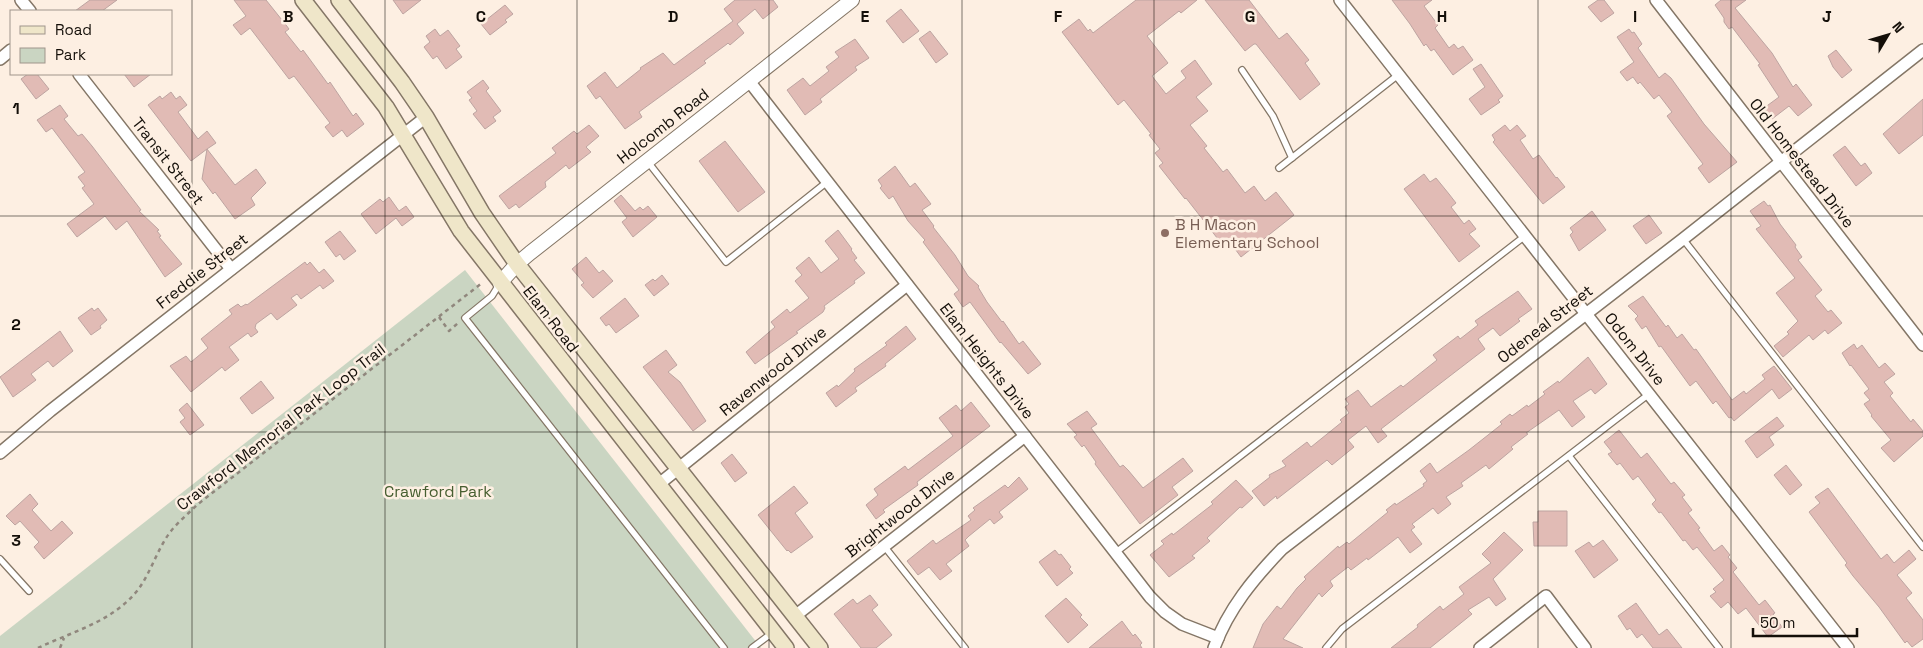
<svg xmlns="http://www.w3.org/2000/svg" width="1923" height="648" font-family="'Space Grotesk',sans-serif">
	<rect width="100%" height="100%" fill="#fdefe2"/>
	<polygon fill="#cad5c2" points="465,270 761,648 0,648 0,636"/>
	<g fill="#e1bbb5" stroke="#bda4a1">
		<polygon points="90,0 117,0 102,11 75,11"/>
		<polygon points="234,0 266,0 286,25 289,29 285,32 301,52 303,50 328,84 330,82 353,116 356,113 364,124 347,137 342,130 333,137 325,127 330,123 294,76 289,79 250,28 241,35 233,25 246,16"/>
		<polygon points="393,0 421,0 403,14"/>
		<polygon points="735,0 773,0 778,7 763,19 755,9 737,24 744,33 730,45 728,43 727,44 704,61 706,63 639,112 642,117 625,129 600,96 596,99 587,86 605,72 617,88 641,69 640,68 663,53 674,65 733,21 724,9"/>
		<polygon points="1136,0 1197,0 1181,13 1179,11 1147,36 1168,63 1152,76 1166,94 1186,78 1181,71 1195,60 1212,84 1196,97 1208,111 1190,125 1207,146 1204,148 1223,172 1227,169 1245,193 1254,186 1265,201 1276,192 1294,215 1241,257 1227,238 1221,243 1186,198 1185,199 1159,166 1163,163 1155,153 1160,149 1149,135 1151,134 1124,100 1118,105 1062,32 1079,19 1088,31 1090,29 1093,33"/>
		<polygon points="1205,0 1249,0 1279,39 1287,33 1309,60 1305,63 1320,84 1300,100 1256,44 1254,44 1245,51"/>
		<polygon points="1392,0 1432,0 1424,6 1438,25 1435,28 1449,48 1454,44 1458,49 1463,46 1473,60 1453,75 1434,49 1431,51 1426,44 1424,46 1410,24"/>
		<polygon points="1598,0 1604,0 1614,13 1601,22 1588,7"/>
		<polygon points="1721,0 1746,0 1735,8 1772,53 1793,87 1796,84 1812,105 1798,116 1789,106 1772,119 1764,108 1779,97 1758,65 1760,64 1732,27 1729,29 1724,22 1724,18 1715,5"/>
		<polygon points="505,5 513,14 505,20 507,22 490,35 481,24"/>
		<polygon points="901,9 919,31 903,43 886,21"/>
		<polygon points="435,29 440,36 448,30 460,46 456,49 462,57 446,69 437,56 433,59 424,47 430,42 426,36"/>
		<polygon points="1629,29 1632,33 1634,32 1642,44 1638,48 1659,78 1665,73 1671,78 1704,124 1737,162 1709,183 1698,168 1703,164 1667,116 1672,112 1659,95 1654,99 1640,82 1638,84 1633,77 1627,81 1620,72 1634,62 1617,37"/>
		<polygon points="930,31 948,54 936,63 919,39"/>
		<polygon points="855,39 869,58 855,67 857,70 820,99 822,102 805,115 787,90 803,78 810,86 829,71 826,67 839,57 835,52"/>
		<polygon points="1836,50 1852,70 1842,78 1833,67 1828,56"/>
		<polygon points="1481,64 1503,96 1498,100 1500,102 1481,115 1469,99 1485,87 1473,69"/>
		<polygon points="28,74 37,74 49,89 36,99 21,79"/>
		<polygon points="124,74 151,74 134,87"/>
		<polygon points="483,80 489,88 486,91 501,111 493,117 496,121 485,129 473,114 477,111 469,100 472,98 467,92"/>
		<polygon points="171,92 176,99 180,96 187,105 178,112 198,139 207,131 216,143 207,149 235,185 256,169 266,183 251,198 255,205 235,219 215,192 213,194 202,179 207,149 191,161 148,105 160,96 162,99"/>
		<polygon points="1923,99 1923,135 1899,154 1883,134"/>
		<polygon points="60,105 68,116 64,119 78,136 82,134 92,146 141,210 139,211 159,230 157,231 161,236 159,237 182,264 165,277 127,221 116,230 105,216 77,237 67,224 94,204 82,188 85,186 78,177 85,172 52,128 46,132 37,120"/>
		<polygon points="589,125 599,136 586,147 591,152 569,169 566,165 545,182 546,187 519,208 516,204 509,209 499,196 556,153 552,148 574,131 577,134"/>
		<polygon points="1505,125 1510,131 1517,125 1526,136 1520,140 1533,159 1539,155 1556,178 1557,177 1565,187 1543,204 1493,142 1495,140 1492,135"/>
		<polygon points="725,141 765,192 738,212 699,161"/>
		<polygon points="1845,146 1861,166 1865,163 1872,173 1856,186 1833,155"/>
		<polygon points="895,166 910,187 915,183 931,204 922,210 934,226 933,227 955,255 968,276 979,286 978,287 987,302 1002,322 1003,321 1019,344 1023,341 1041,364 1028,374 1001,342 1000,343 970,302 963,307 954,294 959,290 923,242 925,240 908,221 893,196 889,199 880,188 882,186 878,180"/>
		<polygon points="1424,174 1430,182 1436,178 1449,194 1456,203 1451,207 1464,224 1469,220 1476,229 1469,234 1480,246 1459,262 1404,189"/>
		<polygon points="621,195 635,211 640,207 643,210 648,206 657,217 633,237 622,222 627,218 614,201"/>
		<polygon points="389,197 399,211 406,206 414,217 402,226 396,218 376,234 361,214 380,199 383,202"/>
		<polygon points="1764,201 1768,206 1770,205 1780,224 1796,245 1795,247 1802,257 1798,260 1822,290 1815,296 1828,312 1831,310 1842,323 1828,334 1825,330 1813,340 1809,335 1783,357 1774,346 1789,334 1787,332 1798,321 1776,293 1795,278 1756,229 1761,226 1750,211"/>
		<polygon points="1592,211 1606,230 1579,251 1570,235 1573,232 1570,228"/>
		<polygon points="1649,215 1662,233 1646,244 1633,226"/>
		<polygon points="838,230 852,249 851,250 857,258 854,260 865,273 854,281 855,283 824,306 825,308 823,312 796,332 798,333 755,364 746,352 775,327 771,322 787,309 790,313 809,298 795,281 802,275 796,268 809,257 821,273 839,259 825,241"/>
		<polygon points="340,231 356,251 344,260 340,254 336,257 325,242"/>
		<polygon points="586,257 599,273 603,270 613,281 593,298 581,285 584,283 572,269"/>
		<polygon points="305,262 307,265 310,262 319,273 324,269 334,281 323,289 320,285 301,299 297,294 291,298 297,305 277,320 271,313 256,324 255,328 258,332 251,337 248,333 229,347 239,360 225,371 222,367 191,392 170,366 186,356 191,362 208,348 201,339 232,314 229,310 238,304 241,307 246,304 247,305"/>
		<polygon points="662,275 669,284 654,296 645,285 653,279 655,281"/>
		<polygon points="1518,291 1532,309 1518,319 1520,321 1500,336 1493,328 1478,339 1485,349 1381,429 1387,436 1378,443 1366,426 1348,440 1354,447 1332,465 1327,460 1277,499 1276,496 1264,506 1252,491 1270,477 1269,475 1286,466 1282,461 1307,442 1311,447 1342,422 1340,420 1349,413 1345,407 1349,404 1345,399 1358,390 1371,407 1401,385 1403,387 1437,360 1433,355 1458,336 1460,339 1478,325 1475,321"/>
		<polygon points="1643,296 1666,327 1668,325 1677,338 1682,334 1694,350 1696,349 1732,400 1744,391 1746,394 1765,379 1762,375 1774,366 1792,389 1779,399 1772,389 1734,421 1731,417 1729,418 1716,401 1713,404 1696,381 1690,386 1661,346 1659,347 1646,326 1642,329 1635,319 1638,316 1628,306"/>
		<polygon points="625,298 639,316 616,333 609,324 606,326 600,318"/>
		<polygon points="92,308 94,311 98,308 107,320 100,326 101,328 91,335 78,318"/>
		<polygon points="906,326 916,339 885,364 886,366 855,388 857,391 836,407 826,393 837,385 838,387 855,371 854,369 887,345 885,343"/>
		<polygon points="60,331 73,351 53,367 48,361 31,374 36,380 13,397 0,377"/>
		<polygon points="1854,344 1857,349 1862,345 1879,368 1885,363 1895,374 1884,382 1893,393 1890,396 1911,422 1913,419 1923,431 1923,436 1894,462 1881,448 1891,440 1871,416 1872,415 1864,404 1870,400 1864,393 1869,389 1851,365 1850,366 1842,353"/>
		<polygon points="666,350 677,365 668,372 680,382 706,421 693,431 643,367"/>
		<polygon points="1588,357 1607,384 1595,394 1591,389 1573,401 1585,417 1572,427 1559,410 1526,433 1528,434 1511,447 1513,449 1489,469 1486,465 1461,483 1463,486 1446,497 1451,504 1438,514 1433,508 1412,524 1415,527 1411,530 1422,544 1410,553 1398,537 1368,560 1367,558 1351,570 1348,567 1330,581 1333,586 1322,597 1319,593 1283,639 1303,648 1253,648 1263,624 1277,606 1281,609 1297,588 1306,579 1304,577 1338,546 1339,548 1347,542 1349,544 1388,512 1386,510 1395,503 1396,505 1424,486 1423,484 1427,481 1420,471 1430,463 1437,473 1469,450 1502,424 1500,422 1510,414 1512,416 1527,405 1528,407 1545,394 1543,392 1558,381 1559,383"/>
		<polygon points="261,381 274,398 252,414 240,398"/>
		<polygon points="971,402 990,426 917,482 918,485 883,510 885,512 876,519 866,505 878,495 874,489 905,466 908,470 953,436 939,418 956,405 961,411"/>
		<polygon points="187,403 204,425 190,435 180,422 185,418 179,410"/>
		<polygon points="1087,411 1097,424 1091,428 1120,467 1123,465 1128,470 1143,488 1183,458 1193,471 1172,487 1178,495 1140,524 1095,464 1096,462 1084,445 1082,447 1074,437 1077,435 1067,424"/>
		<polygon points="1777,417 1784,426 1769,437 1774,445 1757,458 1745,441"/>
		<polygon points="1619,430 1641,458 1647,453 1671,484 1674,482 1685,495 1682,497 1692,510 1688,513 1700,528 1698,529 1714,551 1722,545 1730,555 1728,557 1737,568 1733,572 1759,605 1765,600 1775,613 1773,614 1782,627 1768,637 1746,608 1738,614 1728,602 1721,608 1710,596 1716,592 1713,589 1724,580 1697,547 1693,550 1685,540 1683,541 1661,512 1659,513 1652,504 1656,500 1638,476 1633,480 1620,463 1617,465 1608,454 1612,452 1604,442"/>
		<polygon points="732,454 747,473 735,482 721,463"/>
		<polygon points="1786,465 1802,485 1790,495 1774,475"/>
		<polygon points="1019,477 1028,489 999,512 1003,517 994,524 990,519 969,536 965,540 969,546 946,564 952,571 940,580 929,567 918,575 907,561 933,540 936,544 971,520 968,516 975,510 973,508 1005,485 1008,488"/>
		<polygon points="1236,480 1253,498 1242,508 1240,507 1207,538 1210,541 1192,556 1195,558 1169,577 1150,555 1164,544 1161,541 1172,533 1173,535 1213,504 1211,502"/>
		<polygon points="794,486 808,503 795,513 813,537 791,553 788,550 787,551 758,515"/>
		<polygon points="1828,488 1881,559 1887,554 1894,563 1909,550 1916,559 1897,575 1912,593 1906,598 1923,620 1923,639 1912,647 1907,641 1905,643 1879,607 1853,576 1845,565 1847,563 1809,512 1820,503 1815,497"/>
		<polygon points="30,494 38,504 32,510 51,531 62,521 73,533 44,559 34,547 39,542 20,521 15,525 6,516"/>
		<polygon points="1538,511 1567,511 1567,546 1534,546 1533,522 1538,522"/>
		<polygon points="1504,532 1523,550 1493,579 1506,599 1496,606 1489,597 1468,610 1472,614 1430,648 1391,648 1418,627 1417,625 1440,606 1443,610 1464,594 1459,587 1491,563 1482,554"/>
		<polygon points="1603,540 1618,560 1594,578 1575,551 1589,542 1593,547"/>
		<polygon points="1055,550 1059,555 1061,554 1071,567 1069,569 1073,573 1057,586 1039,562"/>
		<polygon points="870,595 878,605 872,610 892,635 876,648 861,648 834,614 853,599 857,604"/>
		<polygon points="1066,598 1082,615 1080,617 1088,625 1068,643 1045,616"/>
		<polygon points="1636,603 1659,635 1667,629 1682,648 1653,648 1642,634 1637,638 1630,628 1627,630 1618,616"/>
		<polygon points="1122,621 1133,636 1135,634 1142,643 1140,645 1142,648 1089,648"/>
	</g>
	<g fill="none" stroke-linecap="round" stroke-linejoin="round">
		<defs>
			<g id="service">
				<polyline points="1242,70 1273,116 1292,158"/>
				<polyline points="648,162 726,262 827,182"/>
				<polyline points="1279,168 1398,75"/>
				<polyline points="1683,239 1923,547"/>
				<polyline points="500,283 492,296 465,318 724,648"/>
				<polyline points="1569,456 1719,648"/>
				<polyline points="884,546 965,648"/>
				<polyline points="1115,553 1525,236"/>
				<polyline points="0,559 29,591"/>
				<polyline points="752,648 772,633"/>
				<polyline points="1326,648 1342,629 1649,394"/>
			</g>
			<g id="minor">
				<polyline points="21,0 30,11"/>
				<polyline points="1340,0 1848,648"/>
				<polyline points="1656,0 1923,345"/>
				<polyline points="0,59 11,50"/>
				<polyline points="79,74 231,269"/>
				<polyline points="749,81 1150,597 1165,612 1182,624 1218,638"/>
				<polyline points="0,453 50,411 426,117"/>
				<polyline points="659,484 907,285"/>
				<polyline points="795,616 1025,436"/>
				<path d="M1214 648C1228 609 1254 578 1282 549L1683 239 1923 50"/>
				<polyline points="1480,648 1546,596 1585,648"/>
			</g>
			<polyline id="tertiary" points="500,283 517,264 530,253 852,0"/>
			<g id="secondary">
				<polyline points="303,0 386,107 461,231 786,648"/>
				<polyline points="339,0 402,82 426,117 482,213 517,264 820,648"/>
			</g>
		</defs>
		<use href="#service" stroke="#847666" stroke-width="8"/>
		<use href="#minor" stroke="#847666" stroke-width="14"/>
		<use href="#tertiary" stroke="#847666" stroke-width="16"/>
		<use href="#secondary" stroke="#847666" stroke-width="18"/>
		<g stroke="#90877d" stroke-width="2.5" stroke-dasharray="4 4" stroke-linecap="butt">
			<polyline points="439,317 449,331 458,323"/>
			<path d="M38 648C71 632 112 622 137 591 151 573 157 549 171 531 179 521 189 513 198 504L482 283"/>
			<polyline points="60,648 64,638"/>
		</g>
		<use href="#service" stroke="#fff" stroke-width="5.5"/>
		<use href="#minor" stroke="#fff" stroke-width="11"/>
		<use href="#tertiary" stroke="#fff" stroke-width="14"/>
		<use href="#secondary" stroke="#efe6c9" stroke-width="15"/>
	</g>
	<path fill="none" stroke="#140f09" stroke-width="1" stroke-opacity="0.55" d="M192 0V648M385 0V648M577 0V648M769 0V648M962 0V648M1154 0V648M1346 0V648M1538 0V648M1731 0V648M0 216H1923M0 432H1923"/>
	<circle fill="#8d6e63" stroke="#fdefe2" stroke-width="2" cx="1165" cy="233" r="5"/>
	<g text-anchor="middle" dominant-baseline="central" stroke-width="5" stroke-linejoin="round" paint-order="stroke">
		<g font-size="16" fill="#140f09" stroke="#fdefe2">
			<text transform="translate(663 126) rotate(-38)">Holcomb Road</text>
			<text transform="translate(168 161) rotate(52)">Transit Street</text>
			<text transform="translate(1802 163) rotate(52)">Old Homestead Drive</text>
			<text transform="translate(202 271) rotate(-38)">Freddie Street</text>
			<text transform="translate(551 319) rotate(52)">Elam Road</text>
			<text transform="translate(1545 324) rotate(-38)">Odeneal Street</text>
			<text transform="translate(1635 349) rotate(52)">Odom Drive</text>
			<text transform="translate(987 361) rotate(52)">Elam Heights Drive</text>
			<text transform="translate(773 371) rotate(-39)">Ravenwood Drive</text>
			<text transform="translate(281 427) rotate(-38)">Crawford Memorial Park Loop Trail</text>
			<text transform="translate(900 513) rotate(-38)">Brightwood Drive</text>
		</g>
		<g font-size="16" fill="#785e54" stroke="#fdefe2" text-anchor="start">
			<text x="1175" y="224">B H Macon<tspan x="1175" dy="18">Elementary School</tspan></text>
		</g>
		<g font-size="16" fill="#475e30" stroke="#fdefe2">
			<text x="438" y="491">Crawford Park</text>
		</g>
	</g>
	<g font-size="16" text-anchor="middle" font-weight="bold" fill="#140f09" stroke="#fdefe2" stroke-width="5" stroke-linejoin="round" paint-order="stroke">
		<text x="288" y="22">B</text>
		<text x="481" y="22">C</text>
		<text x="673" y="22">D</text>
		<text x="865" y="22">E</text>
		<text x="1058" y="22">F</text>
		<text x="1250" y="22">G</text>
		<text x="1442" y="22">H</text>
		<text x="1635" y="22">I</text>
		<text x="1827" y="22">J</text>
		<text x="16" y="114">1</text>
		<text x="16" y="330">2</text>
		<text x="16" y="546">3</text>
	</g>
	<rect x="10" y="10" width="162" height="65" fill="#fdefe2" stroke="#a0958b"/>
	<rect x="20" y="26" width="25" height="8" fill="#efe6c9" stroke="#a0958b"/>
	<text x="55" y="35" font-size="15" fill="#140f09">Road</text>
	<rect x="20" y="48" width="25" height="15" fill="#cad5c2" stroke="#a0958b"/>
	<text x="55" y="60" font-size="15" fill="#140f09">Park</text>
	<g transform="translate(1888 35) rotate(52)" stroke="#fdefe2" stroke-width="4" paint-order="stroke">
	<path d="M0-4L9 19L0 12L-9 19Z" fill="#140f09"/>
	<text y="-8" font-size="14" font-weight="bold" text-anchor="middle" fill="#140f09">N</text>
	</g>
	<path d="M1753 628v8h104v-8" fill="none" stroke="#140f09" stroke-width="2.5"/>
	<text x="1760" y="628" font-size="15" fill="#140f09" stroke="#fdefe2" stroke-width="4" paint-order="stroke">50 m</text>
</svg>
